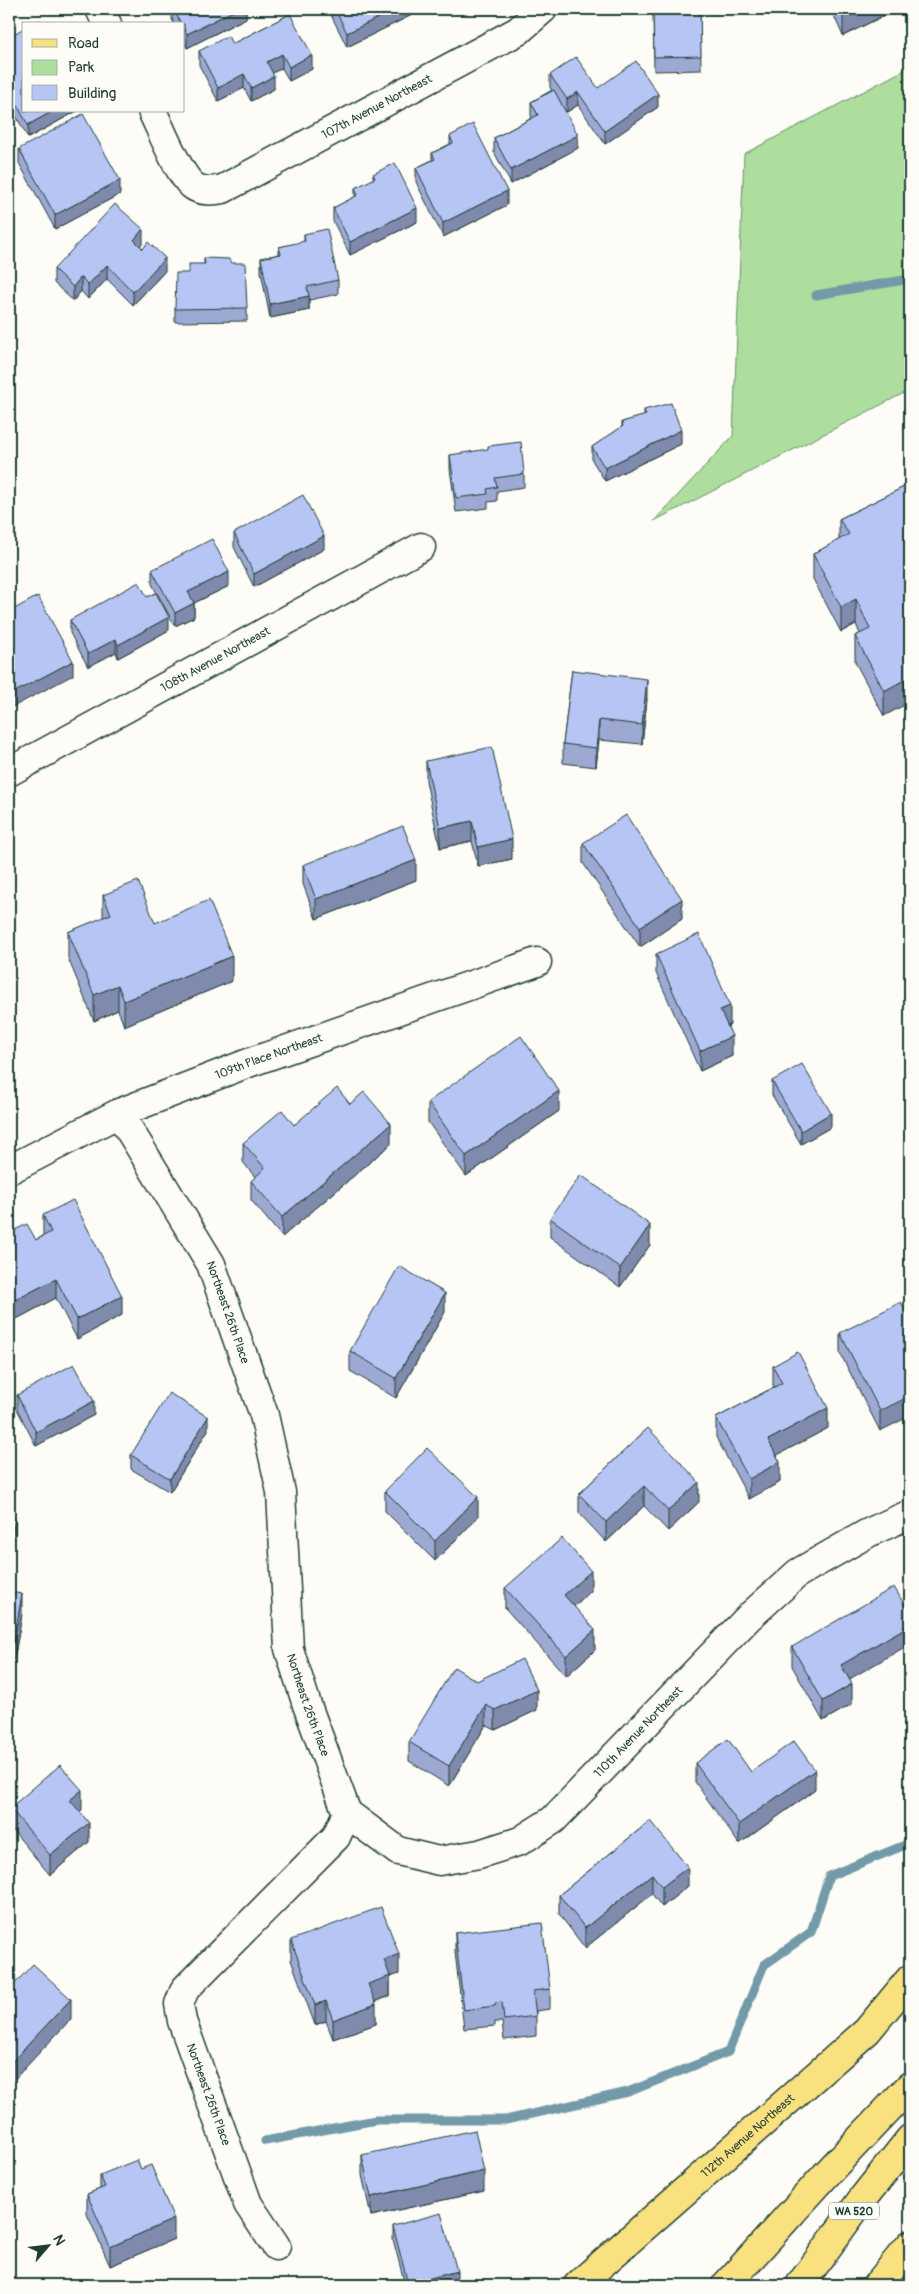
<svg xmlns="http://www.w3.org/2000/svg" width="919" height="2294" font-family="Pangolin,sans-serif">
	<rect width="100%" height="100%" fill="#fdfcf7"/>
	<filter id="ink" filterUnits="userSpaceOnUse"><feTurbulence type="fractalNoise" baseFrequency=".02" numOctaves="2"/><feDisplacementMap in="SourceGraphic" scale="10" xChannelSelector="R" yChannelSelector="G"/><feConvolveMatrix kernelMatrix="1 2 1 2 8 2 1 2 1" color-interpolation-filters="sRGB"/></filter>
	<g filter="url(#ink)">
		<polygon fill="#adde9e" stroke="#668e69" points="910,67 910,390 654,521 733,436 744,154"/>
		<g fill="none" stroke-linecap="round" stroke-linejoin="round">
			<g stroke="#729aa8" stroke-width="9">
				<polyline points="816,295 910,279"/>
				<polyline points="265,2141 376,2120 506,2120 628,2092 728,2052 764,1965 811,1932 829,1876 910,1843"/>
			</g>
			<defs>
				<g id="minor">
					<polyline points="100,9 107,24"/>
					<path id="s1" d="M152 111C162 131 177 171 192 185 200 192 213 191 223 189L518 31 543 9"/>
					<path id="s2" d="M9 772 421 547"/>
					<path id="s3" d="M119 1113 211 1264 264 1415 281 1492 289 1649 307 1705 347 1813 336 1837 185 1989 179 2004 182 2021 248 2204 276 2246"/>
					<path id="s4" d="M9 1170 119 1113 251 1062 537 962"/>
					<path id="s5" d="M347 1813 398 1851 439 1861 479 1854 520 1841 553 1820 749 1617 798 1573 868 1533 910 1514"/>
				</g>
				<g id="major">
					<path id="s6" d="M578 2285 867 2031 910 1979"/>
				</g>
				<g id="highway">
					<polyline points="726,2285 833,2167 910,2086"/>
					<polyline points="800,2285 863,2198 910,2139"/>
					<polyline points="877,2285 910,2245"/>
				</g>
			</defs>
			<use href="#minor" stroke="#1f3d34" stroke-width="31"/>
			<use href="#major" stroke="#1f3d34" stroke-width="31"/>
			<use href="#highway" stroke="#1f3d34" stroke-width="31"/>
			<use href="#minor" stroke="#fdfcf7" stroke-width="28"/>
			<use href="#major" stroke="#fae180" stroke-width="28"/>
			<use href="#highway" stroke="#fae180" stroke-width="28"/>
		</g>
		<g fill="#9da9d3" stroke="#1f3d34">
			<polygon points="172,9 246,9 246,18 187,48 184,42 184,24 174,24 172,19"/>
			<polygon points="328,9 422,9 422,10 347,47"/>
			<polygon points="653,9 700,9 701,70 654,71"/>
			<polygon points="831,9 897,9 843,36"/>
			<polygon points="290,14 312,69 289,81 282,68 272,73 274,89 251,101 244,88 218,101 199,65 199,51 232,44"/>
			<polygon points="9,37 77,111 28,138 9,103"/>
			<polygon points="550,75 658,107 605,144 578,105 567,112 562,106 578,148 511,184 494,152 494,138 532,118 531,115 531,102 552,90 550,88"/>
			<polygon points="450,136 507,205 443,237 416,182 416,168 432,160 432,153 450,144"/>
			<polygon points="19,149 120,194 55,229 19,163"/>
			<polygon points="373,174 417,222 350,255 333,221 333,208 355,197 355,188 373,180"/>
			<polygon points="304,234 338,280 338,294 309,300 309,310 270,318 261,272 261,258 279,254 279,247 304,242"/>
			<polygon points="143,243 140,246 165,271 133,305 107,279 88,299 81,291 73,301 54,283 54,269"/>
			<polygon points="204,258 247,308 247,321 175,322 175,309 189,273 204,264"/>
			<polygon points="644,410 681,444 605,481 592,460 592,447 622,427 622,422 644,416"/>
			<polygon points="450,455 524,474 524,487 497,491 497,501 488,502 488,508 456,512 450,469"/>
			<polygon points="910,484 884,716 855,662 855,636 860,634 856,624 841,632 813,579 813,554 839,540 839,519"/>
			<polygon points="234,533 324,549 254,587 234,547"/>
			<polygon points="152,570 229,586 194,603 194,617 175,626 152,584"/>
			<polygon points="147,597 169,630 118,658 116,652 88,667 70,633 70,620"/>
			<polygon points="572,670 647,699 642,744 599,740 596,767 563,763 563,744"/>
			<polygon points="426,761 512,859 478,866 472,841 440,848 426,781"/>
			<polygon points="583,843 682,919 640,947 583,863"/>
			<polygon points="303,865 416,880 316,919 303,884"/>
			<polygon points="103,895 155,923 232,981 124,1026 118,1010 94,1021 68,958 68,932 103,918"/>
			<polygon points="656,954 730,1025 728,1027 732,1056 700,1071 656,973"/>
			<polygon points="772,1081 831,1127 801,1144 772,1095"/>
			<polygon points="428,1102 559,1111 466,1176 428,1122"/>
			<polygon points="350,1104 391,1144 282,1237 251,1200 251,1181 255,1177 243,1162 243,1143"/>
			<polygon points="43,1215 122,1315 77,1339 56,1298 9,1323 9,1233 36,1240 43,1236"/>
			<polygon points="550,1218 650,1245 620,1287 550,1237"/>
			<polygon points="445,1312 396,1398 350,1371 350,1351"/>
			<polygon points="910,1321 880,1431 840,1353 840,1333"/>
			<polygon points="773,1366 828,1428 777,1455 780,1482 749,1499 716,1437 716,1418 774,1387 773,1385"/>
			<polygon points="17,1395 94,1415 36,1446 17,1409"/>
			<polygon points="648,1428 699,1502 668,1531 644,1506 606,1542 579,1513 579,1494"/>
			<polygon points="208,1430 170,1492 131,1469 131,1455"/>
			<polygon points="385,1491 478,1517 435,1561 385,1511"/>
			<polygon points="505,1588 591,1591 574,1606 595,1650 566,1676 505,1608"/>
			<polygon points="9,1592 22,1614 14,1660 9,1659"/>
			<polygon points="792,1647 850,1679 852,1704 823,1721 792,1666"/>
			<polygon points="477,1681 537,1710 495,1730 486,1725 449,1786 409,1761 409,1742"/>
			<polygon points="695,1763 751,1772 815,1790 739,1844 695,1782"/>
			<polygon points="10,1808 82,1810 79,1812 89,1842 50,1875 10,1827"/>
			<polygon points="650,1821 688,1886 662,1907 652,1894 585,1948 559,1914 559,1895"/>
			<polygon points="455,1933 550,1989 550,2009 536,2011 536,2036 504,2040 502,2022 495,2022 495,2026 464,2029 455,1952"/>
			<polygon points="291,1940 399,1974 390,1977 390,1996 375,2002 376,2024 333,2039 326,2021 315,2025 291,1960"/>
			<polygon points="362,2155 484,2191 371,2216 362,2175"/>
			<polygon points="141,2169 174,2239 110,2266 87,2214 87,2194 100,2189 100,2175"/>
			<polygon points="393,2226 457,2285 405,2285 393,2239"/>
		</g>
		<g fill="#808aac" stroke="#1f3d34">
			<polygon points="237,9 246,9 246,18 187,48 187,34"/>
			<polygon points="396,9 422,9 422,10 347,47 347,33"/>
			<polygon points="847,9 897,9 843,36 843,11"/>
			<polygon points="282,54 282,68 267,76 267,62"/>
			<polygon points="312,55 312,69 289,81 289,67"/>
			<polygon points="244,74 244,88 218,101 218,88"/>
			<polygon points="274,76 274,89 251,101 251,88"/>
			<polygon points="578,92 578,105 567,112 567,99"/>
			<polygon points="658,94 658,107 605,144 605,131"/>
			<polygon points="53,111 77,111 28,138 28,125"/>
			<polygon points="578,135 578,148 511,184 511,170"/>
			<polygon points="120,180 120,194 55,229 55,215"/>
			<polygon points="507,191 507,205 443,237 443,223"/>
			<polygon points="417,208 417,222 350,255 350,242"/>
			<polygon points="143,229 143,243 134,254 134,240"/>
			<polygon points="165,258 165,271 133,305 133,292"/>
			<polygon points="107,265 107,279 88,299 88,285"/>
			<polygon points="81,277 81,291 73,301 73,287"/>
			<polygon points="309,296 309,310 270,318 270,304"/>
			<polygon points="681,430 681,444 605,481 605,468"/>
			<polygon points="324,536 324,549 254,587 254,574"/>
			<polygon points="229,572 229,586 188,606 188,592"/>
			<polygon points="856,599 856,624 841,632 841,607"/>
			<polygon points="194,603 194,617 175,626 175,613"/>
			<polygon points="169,617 169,630 118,658 118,645"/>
			<polygon points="116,639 116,652 88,667 88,654"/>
			<polygon points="73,661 73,675 9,709 9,695"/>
			<polygon points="910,677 910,702 884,716 884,691"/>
			<polygon points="647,679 647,699 642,744 642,725"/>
			<polygon points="599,720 599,740 596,767 596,748"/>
			<polygon points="472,821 472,841 440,848 440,828"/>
			<polygon points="512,839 512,859 478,866 478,847"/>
			<polygon points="416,860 416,880 316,919 316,899"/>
			<polygon points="682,899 682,919 640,947 640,927"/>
			<polygon points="232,956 232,981 124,1026 124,1001"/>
			<polygon points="118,985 118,1010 94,1021 94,995"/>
			<polygon points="730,1006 730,1025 720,1030 720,1010"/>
			<polygon points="732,1036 732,1056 700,1071 700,1051"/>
			<polygon points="559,1091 559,1111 466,1176 466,1156"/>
			<polygon points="831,1113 831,1127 801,1144 801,1131"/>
			<polygon points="391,1124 391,1144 282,1237 282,1217"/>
			<polygon points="650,1225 650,1245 620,1287 620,1268"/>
			<polygon points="56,1279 56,1298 9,1323 9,1303"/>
			<polygon points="445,1293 445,1312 396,1398 396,1378"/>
			<polygon points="122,1296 122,1315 77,1339 77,1319"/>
			<polygon points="910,1381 910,1416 880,1431 880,1411"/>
			<polygon points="94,1401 94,1415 36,1446 36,1432"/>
			<polygon points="828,1408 828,1428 768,1460 768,1440"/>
			<polygon points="208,1417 208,1430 170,1492 170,1479"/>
			<polygon points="780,1462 780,1482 749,1499 749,1479"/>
			<polygon points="699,1482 699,1502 668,1531 668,1511"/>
			<polygon points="644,1486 644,1506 606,1542 606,1522"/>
			<polygon points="478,1497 478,1517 435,1561 435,1541"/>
			<polygon points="15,1519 15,1532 9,1564 9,1551"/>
			<polygon points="591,1571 591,1591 564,1615 564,1595"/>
			<polygon points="22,1594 22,1614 14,1660 14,1640"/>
			<polygon points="910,1625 910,1644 841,1684 841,1665"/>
			<polygon points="595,1630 595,1650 566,1676 566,1656"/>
			<polygon points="852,1684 852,1704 823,1721 823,1701"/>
			<polygon points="537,1690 537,1710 495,1730 495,1710"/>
			<polygon points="486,1705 486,1725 449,1786 449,1766"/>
			<polygon points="815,1770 815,1790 739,1844 739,1824"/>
			<polygon points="82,1790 82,1810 70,1820 70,1800"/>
			<polygon points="89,1823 89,1842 50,1875 50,1855"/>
			<polygon points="688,1867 688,1886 662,1907 662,1887"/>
			<polygon points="652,1874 652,1894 585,1948 585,1928"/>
			<polygon points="399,1954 399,1974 390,1977 390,1996 368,2004 368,1984 384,1960"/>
			<polygon points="71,1999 71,2019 9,2085 9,2065"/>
			<polygon points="326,2001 326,2021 315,2025 315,2005"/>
			<polygon points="376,2004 376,2024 333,2039 333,2020"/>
			<polygon points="484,2171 484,2191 371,2216 371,2197"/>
			<polygon points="174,2219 174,2239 110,2266 110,2247"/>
			<polygon points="457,2271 457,2285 408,2285 408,2284"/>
		</g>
		<g fill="#b7c5f5" stroke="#1f3d34">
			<polygon points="174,9 237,9 187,34 184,28 184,24 181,24"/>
			<polygon points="335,9 396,9 347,33"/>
			<polygon points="653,9 700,9 701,56 654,57"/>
			<polygon points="290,14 312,55 289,67 282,54 267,62 274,76 251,88 244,74 218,88 199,51 228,36 232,44"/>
			<polygon points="40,20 42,24 32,24"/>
			<polygon points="24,28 24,111 53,111 28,125 9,90 9,37"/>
			<polygon points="576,57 598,88 636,61 658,94 605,131 578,92 567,99 550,75"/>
			<polygon points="554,90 578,135 511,170 494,138 538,115 531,102"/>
			<polygon points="83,114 120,180 55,215 19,149"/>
			<polygon points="473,124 507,191 443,223 416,168 435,159 432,153 453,143 450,136"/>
			<polygon points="395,163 417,208 350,242 333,208 358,195 355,188 375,178 373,174"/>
			<polygon points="115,204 143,229 134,240 143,249 148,242 165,258 133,292 107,265 88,285 81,277 73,287 54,269"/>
			<polygon points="327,229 338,280 307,287 309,296 270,304 261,258 281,254 279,247 305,241 304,234"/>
			<polygon points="204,258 229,259 231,263 245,263 247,308 175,309 176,273 189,273 189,264 205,264"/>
			<polygon points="671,403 681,430 605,468 592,447 623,426 622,422 646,415 644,410"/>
			<polygon points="521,442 524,474 495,478 497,487 487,489 488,494 456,498 450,455 488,449 488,446"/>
			<polygon points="910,484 910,677 884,691 855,636 870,629 856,599 841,607 813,554 849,534 839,519"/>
			<polygon points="303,495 324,536 254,574 234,533"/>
			<polygon points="212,539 229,572 188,592 194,603 175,613 152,570"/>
			<polygon points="139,582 147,597 156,593 169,617 118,645 116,639 88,654 70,620"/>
			<polygon points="38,596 73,661 9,695 9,612"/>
			<polygon points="572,670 647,679 642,725 599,720 596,748 563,744"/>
			<polygon points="492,747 512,839 478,847 472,821 440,828 426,761"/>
			<polygon points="626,815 682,899 640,927 583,843"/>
			<polygon points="403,826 416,860 316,899 303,865"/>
			<polygon points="138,881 155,923 209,900 232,956 124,1001 118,985 94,995 68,932 111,914 103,895"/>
			<polygon points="699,934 730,1006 720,1010 732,1036 700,1051 656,954"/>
			<polygon points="521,1036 559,1091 466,1156 428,1102"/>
			<polygon points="802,1064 831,1113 801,1131 772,1081"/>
			<polygon points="337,1088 350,1104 364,1092 391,1124 282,1217 251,1181 265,1168 243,1143 282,1110 294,1125"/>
			<polygon points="581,1175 650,1225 620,1268 550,1218"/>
			<polygon points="73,1200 122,1296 77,1319 56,1279 9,1303 9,1233 27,1224 36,1240 51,1232 43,1215"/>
			<polygon points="399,1266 445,1293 396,1378 350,1351"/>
			<polygon points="901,1302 910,1321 910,1381 909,1382 910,1384 910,1396 880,1411 840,1333"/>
			<polygon points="798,1352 828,1408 768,1440 780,1462 749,1479 716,1418 782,1383 773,1366"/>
			<polygon points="74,1364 94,1401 36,1432 17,1395"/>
			<polygon points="169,1393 208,1417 170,1479 131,1455"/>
			<polygon points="648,1428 699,1482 668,1511 644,1486 606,1522 579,1494"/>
			<polygon points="427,1448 478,1497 435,1541 385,1491"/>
			<polygon points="9,1517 15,1519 9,1551"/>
			<polygon points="562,1538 591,1571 564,1595 595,1630 566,1656 505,1588"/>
			<polygon points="894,1587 910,1614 910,1625 841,1665 852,1684 823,1701 792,1647"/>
			<polygon points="9,1592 22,1594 14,1640 9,1640"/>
			<polygon points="522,1659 537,1690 495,1710 486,1705 449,1766 409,1742 454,1667 477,1681"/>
			<polygon points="728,1739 751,1772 794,1741 815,1770 739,1824 695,1763"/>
			<polygon points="60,1765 82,1790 70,1800 89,1823 50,1855 10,1808"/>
			<polygon points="650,1821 688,1867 662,1887 652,1874 585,1928 559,1895"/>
			<polygon points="381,1907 399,1954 384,1960 390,1976 368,1984 376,2004 333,2020 326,2001 315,2005 291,1940"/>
			<polygon points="542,1923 550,1989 533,1991 536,2016 504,2020 502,2002 495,2003 495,2006 464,2010 455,1933"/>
			<polygon points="33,1964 71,1999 9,2065 9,1990"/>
			<polygon points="475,2130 484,2171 371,2197 362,2155"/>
			<polygon points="137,2160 141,2169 151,2165 174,2219 110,2247 87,2194 105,2187 100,2175"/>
			<polygon points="441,2213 457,2271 408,2284 393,2226"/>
		</g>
	</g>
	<g text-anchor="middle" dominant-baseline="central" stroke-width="5" stroke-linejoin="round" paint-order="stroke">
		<rect fill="#fdfcf7" stroke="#62766e" stroke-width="1" x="829" y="2202.5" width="50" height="17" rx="4"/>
		<g font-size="11" font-weight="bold" fill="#1f3d34">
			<text x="854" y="2211">WA 520</text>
		</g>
		<g font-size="12" fill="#1f3d34" stroke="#fdfcf7">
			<text stroke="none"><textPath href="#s1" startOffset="291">107th Avenue Northeast</textPath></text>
			<text stroke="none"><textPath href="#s2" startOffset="235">108th Avenue Northeast</textPath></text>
			<text stroke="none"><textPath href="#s4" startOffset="284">109th Place Northeast</textPath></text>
			<text stroke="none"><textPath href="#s3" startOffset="228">Northeast 26th Place</textPath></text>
			<text stroke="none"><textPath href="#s3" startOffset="632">Northeast 26th Place</textPath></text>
			<text stroke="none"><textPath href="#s5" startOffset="351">110th Avenue Northeast</textPath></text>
			<text stroke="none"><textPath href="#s3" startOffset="1099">Northeast 26th Place</textPath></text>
			<text stroke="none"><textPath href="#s6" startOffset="226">112th Avenue Northeast</textPath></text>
		</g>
	</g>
	<rect width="919" height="2294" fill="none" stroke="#fdfcf7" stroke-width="30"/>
	<rect x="15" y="15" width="889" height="2264" fill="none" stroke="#1f3d34" stroke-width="2" filter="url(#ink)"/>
	<rect x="22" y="22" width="162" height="90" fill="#fdfcf7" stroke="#a4b0a9"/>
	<rect x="32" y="39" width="25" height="8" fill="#fae180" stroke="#a4b0a9"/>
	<text x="68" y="48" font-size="15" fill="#1f3d34">Road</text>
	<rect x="32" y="60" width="25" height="15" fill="#adde9e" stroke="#a4b0a9"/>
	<text x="68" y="72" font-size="15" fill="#1f3d34">Park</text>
	<rect x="32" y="85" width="25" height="15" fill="#b7c5f5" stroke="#a4b0a9"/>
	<text x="68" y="98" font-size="15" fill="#1f3d34">Building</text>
	<g transform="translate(48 2246) rotate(62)" stroke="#fdfcf7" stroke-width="4" paint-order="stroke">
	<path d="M0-4L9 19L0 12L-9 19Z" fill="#1f3d34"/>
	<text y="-8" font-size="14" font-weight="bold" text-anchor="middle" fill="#1f3d34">N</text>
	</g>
</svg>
